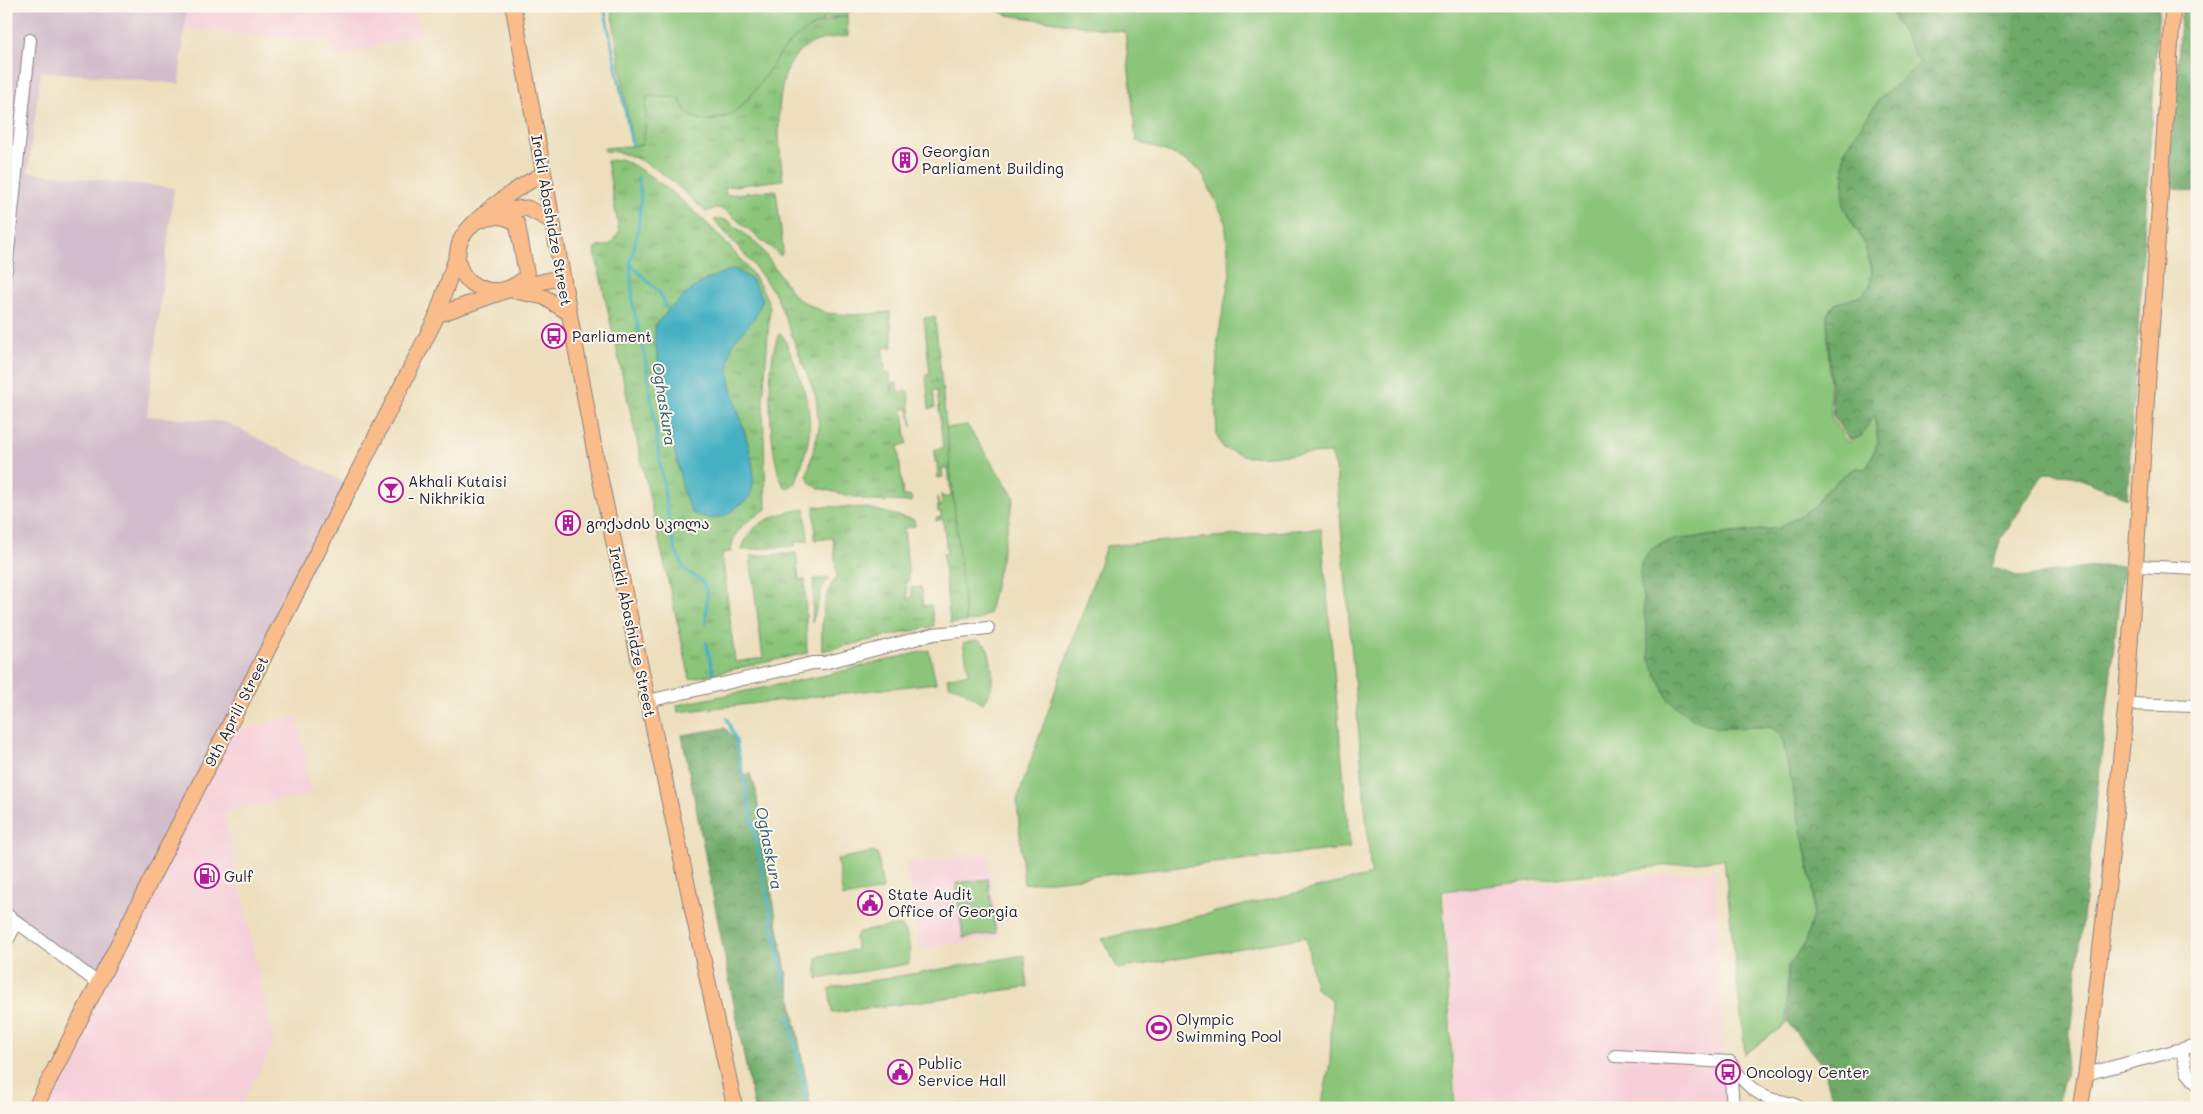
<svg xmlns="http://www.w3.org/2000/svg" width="2203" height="1114" font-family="Mali,'Noto Sans Georgian',sans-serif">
	<defs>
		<pattern id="forest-crowns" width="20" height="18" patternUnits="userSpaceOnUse" patternTransform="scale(1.25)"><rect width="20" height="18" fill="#70aa6a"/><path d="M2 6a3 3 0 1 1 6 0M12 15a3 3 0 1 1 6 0" fill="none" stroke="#5c8a58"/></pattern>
		<pattern id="park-tufts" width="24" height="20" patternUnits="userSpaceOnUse" patternTransform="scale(1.25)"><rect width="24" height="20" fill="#8bc57a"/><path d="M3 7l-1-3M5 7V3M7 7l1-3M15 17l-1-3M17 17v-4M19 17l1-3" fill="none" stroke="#71a065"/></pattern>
	</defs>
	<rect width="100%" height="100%" fill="#fbf7ec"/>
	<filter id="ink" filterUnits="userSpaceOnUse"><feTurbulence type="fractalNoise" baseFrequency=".02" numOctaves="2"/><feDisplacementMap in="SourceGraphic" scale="10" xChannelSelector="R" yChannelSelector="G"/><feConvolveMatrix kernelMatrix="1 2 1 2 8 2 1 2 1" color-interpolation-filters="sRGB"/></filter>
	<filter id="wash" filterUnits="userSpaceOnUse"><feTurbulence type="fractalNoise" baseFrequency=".0096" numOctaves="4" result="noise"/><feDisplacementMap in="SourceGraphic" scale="20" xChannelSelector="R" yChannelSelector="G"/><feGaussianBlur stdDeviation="1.12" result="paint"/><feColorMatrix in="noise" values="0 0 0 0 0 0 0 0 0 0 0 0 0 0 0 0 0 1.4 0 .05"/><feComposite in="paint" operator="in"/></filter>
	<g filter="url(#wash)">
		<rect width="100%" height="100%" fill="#eddfbd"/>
		<g fill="#f6cfd9">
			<polygon points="187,6 415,6 422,34 335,57 331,41 184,30"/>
			<polygon points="298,717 311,794 224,812 274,1044 240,1108 35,1108 226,732"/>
			<polygon points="988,853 999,937 919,949 906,863"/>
			<polygon points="1714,871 1727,1108 1457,1108 1445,890"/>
		</g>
		<polygon fill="#d1bdcb" points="6,6 187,6 179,84 41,71 28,172 174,188 147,416 226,422 354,487 98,983 6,915"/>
		<g fill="#8bc57a" stroke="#56745a">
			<polygon points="611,6 854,6 854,11 847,12 847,16 825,18 733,114 705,121 647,96 645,131 642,145 632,146"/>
			<polygon points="987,6 1888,6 1920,64 1879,99 1844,152 1845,210 1864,243 1873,273 1870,285 1862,296 1835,304 1827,316 1831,417 1847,442 1860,437 1875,414 1878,443 1866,469 1856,468 1844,475 1823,493 1816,506 1779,528 1672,540 1659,544 1641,563 1640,575 1717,728 1771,727 1782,736 1813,888 1813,915 1805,943 1788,966 1786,1024 1745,1054 1724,859 1442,891 1455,1108 1321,1108 1330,1063 1332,1000 1315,988 1306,937 1118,969 1102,939 1371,875 1336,468 1331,453 1248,457 1223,448 1217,436 1215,390 1218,338 1230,274 1225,220 1201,171 1176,155 1136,141 1125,32 1007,15"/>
			<polygon points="967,425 1014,497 989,614 975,621 966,622 946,428"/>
			<polygon points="1321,528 1350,848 1024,884 1017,800 1106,546"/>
			<path d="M978 640 987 646C992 662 997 691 983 703L959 688 949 685 947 678 969 673 963 643Z"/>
			<polygon points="929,650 936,683 678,712 677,705 826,675"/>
			<polygon points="874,852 878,855 883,890 843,897 837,859"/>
			<polygon points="988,879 996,933 963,938 956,883"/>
			<path d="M900 925C909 930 912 956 908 964L817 979V958L820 956 856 950 855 937 859 932Z"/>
			<polygon points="1024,955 1028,987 832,1013 829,988"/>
		</g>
		<g fill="url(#forest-crowns)" stroke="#496652">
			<path d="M1888 6H2159L2127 498 2071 475 2044 473 2000 541 1992 567 2020 577 2100 566H2123L2065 1076 2056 1108H1835L1823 1066 1788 1023V966L1805 943 1813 915V888L1782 736 1771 727 1717 728 1690 718 1668 699 1650 661 1640 575C1641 554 1652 546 1672 540L1779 528 1816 506 1823 493 1844 475 1856 468 1866 469 1878 443 1875 415 1860 437 1848 439 1833 416 1827 315 1835 304 1861 296 1870 285 1872 270 1864 243 1843 206 1844 152 1879 99 1920 64Z"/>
			<polygon points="2182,6 2197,6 2197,193 2169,186"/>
			<polygon points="725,728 736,740 744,775 750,774 756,790 764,851 811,1108 754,1108 682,735"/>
		</g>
		<g fill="url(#park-tufts)" stroke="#56745a">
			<path d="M847 16 848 36C834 38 819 38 807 46 769 69 779 142 783 180L725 187 726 195 776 190 783 248 781 256 725 210 716 208 706 212C678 186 645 152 605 151L604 148 642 145 645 131 647 96 679 98 687 114C692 116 699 120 705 120 749 124 765 64 792 41 810 26 824 19 847 16Z"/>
			<path d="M620 159C662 175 758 264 770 307L763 401 766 509C748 522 733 527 731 552L722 553 735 662 763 658 750 556 796 553 799 580H805L807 653 690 679 594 248 610 245 619 232 607 161Z"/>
			<polygon points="722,219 730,222 760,247 796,298 826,313 853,315 890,312 893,347 883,348 885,374 890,374 892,392 893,383 897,383 898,392 908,391 912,427 909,409 903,409 907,444 898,446 903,496 911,496 912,502 872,501 818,488 810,483 807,475 819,428 816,397 776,295 752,263 714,220"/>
			<polygon points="935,317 966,622 950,624 943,554 947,553 943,519 936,521 936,518 941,517 941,512 938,512 937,497 939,506 942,506 941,494 943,497 951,496 948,468 942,468 943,477 938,478 937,462 935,462 935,449 943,448 937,390 933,390 935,408 929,409 926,375 930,374 924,318"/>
			<path d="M780 333 784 338C796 367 813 402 809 435 807 451 800 468 796 483L786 489C768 468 764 356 780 333Z"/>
			<path d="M814 506 868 508 914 520 915 526 904 528 909 580 906 581 908 599 912 597 911 588 921 587 923 606 931 605 934 626 822 651C821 627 821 596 837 577L833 538 815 540Z"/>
			<path d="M805 509 808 541 795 542V546L742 550C748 521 779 513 805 509Z"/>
			<polygon points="829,578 823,586 812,623 814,579"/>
		</g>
		<path fill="#44b0c2" stroke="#33697e" d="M734 269 751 279 763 299C760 306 757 314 753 320 739 338 732 336 729 362 726 399 767 467 749 497 746 501 738 506 734 509 720 522 708 519 692 513L683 491 664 397 655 341V325C678 299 700 278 734 269Z"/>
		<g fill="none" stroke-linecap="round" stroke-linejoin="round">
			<g stroke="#44b0c2" stroke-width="3">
				<polyline points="604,6 632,146"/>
				<polyline points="638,177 641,195 638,231 630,264 633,305 646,363 667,510 675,549 685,570 702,581 707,590 706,624"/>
				<polyline points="630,264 659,292 668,310"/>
				<polyline points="706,642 714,676"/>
				<polyline points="727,719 736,740 785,985"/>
				<polyline points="789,1017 808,1108"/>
			</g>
		</g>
	</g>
	<g filter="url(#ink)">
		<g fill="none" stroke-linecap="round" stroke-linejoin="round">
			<defs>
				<g id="minor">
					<polyline points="6,270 30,40"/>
					<polyline points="2137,566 2197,569"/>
					<polyline points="648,701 813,663 824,663 934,634 988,628"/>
					<polyline points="2126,704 2197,706"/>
					<polyline points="6,914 98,983"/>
					<polyline points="6,943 17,922"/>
					<polyline points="2182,1051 2187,1072 2197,1084"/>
					<polyline points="1615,1056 1730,1062"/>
					<path d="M1730 1062C1740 1079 1754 1094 1774 1100 1783 1102 1792 1102 1800 1108"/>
					<polyline points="1730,1065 1733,1108"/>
					<polyline points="2086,1074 2197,1045"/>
				</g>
				<g id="major">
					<polyline points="513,6 597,464 735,1108"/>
					<polyline points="495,211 527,208 552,221"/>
					<path d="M475 222C490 215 502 214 517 223L527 276C495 309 446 281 460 242 467 221 522 184 542 175"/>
					<polyline points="515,291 544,297 569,313"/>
					<polyline points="437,315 508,290 562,277"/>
					<polyline points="35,1108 435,320 458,253"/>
					<polyline points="2080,1108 2086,1074 2111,858 2126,704 2173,6"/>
				</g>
			</defs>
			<use href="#minor" stroke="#88807c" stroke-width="14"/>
			<use href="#major" stroke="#88807c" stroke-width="17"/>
			<use href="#minor" stroke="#fff" stroke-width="12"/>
			<use href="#major" stroke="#fabc8b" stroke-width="15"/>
		</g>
	</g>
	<defs>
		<symbol id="building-ring" viewBox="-11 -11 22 22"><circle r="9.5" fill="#fbf7ec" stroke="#b5179e" stroke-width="1.5"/><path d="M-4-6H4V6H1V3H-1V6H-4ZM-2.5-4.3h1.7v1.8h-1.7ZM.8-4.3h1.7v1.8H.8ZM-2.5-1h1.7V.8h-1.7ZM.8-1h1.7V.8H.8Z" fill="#b5179e"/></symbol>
		<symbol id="bus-ring" viewBox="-11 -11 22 22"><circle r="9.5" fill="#fbf7ec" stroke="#b5179e" stroke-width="1.5"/><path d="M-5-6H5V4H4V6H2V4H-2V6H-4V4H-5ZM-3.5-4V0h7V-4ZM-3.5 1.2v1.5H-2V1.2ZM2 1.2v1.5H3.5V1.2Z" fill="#b5179e"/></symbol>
		<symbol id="bar-ring" viewBox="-11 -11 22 22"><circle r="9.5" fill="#fbf7ec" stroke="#b5179e" stroke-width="1.5"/><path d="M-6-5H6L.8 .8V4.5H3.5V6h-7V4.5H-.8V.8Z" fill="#b5179e"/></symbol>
		<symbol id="fuel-ring" viewBox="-11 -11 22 22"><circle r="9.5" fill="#fbf7ec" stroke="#b5179e" stroke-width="1.5"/><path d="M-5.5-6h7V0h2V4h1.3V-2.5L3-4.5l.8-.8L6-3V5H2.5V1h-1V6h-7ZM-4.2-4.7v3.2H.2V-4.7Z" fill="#b5179e"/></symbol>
		<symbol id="civic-ring" viewBox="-11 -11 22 22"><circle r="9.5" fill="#fbf7ec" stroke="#b5179e" stroke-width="1.5"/><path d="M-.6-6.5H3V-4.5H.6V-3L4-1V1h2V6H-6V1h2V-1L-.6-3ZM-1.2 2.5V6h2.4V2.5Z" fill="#b5179e"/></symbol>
		<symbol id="stadium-ring" viewBox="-11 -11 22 22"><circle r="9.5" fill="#fbf7ec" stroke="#b5179e" stroke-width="1.5"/><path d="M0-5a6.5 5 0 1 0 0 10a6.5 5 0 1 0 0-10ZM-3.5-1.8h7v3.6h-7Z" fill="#b5179e"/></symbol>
	</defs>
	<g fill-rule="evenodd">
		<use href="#building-ring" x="891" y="146" width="28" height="28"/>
		<use href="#bus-ring" x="540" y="322" width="28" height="28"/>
		<use href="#bar-ring" x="377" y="476" width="28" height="28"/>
		<use href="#building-ring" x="554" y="509" width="28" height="28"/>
		<use href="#fuel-ring" x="193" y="862" width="28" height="28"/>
		<use href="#civic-ring" x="856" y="889" width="28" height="28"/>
		<use href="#stadium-ring" x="1145" y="1014" width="28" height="28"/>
		<use href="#civic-ring" x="886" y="1058" width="28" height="28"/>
		<use href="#bus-ring" x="1714" y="1058" width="28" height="28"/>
	</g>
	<g text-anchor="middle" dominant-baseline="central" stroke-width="4" stroke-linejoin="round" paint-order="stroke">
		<g font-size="15" fill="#22223b" stroke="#fbf7ec" text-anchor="start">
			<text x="922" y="151">Georgian<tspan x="922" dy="17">Parliament Building</tspan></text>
			<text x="572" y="336">Parliament</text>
			<text x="408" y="481">Akhali Kutaisi<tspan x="408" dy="17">- Nikhrikia</tspan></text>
			<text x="586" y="523">გოქაძის სკოლა</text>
			<text x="224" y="876">Gulf</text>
			<text x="888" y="894">State Audit<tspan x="888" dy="17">Office of Georgia</tspan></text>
			<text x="1176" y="1019">Olympic<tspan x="1176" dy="17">Swimming Pool</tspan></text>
			<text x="918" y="1063">Public<tspan x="918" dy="17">Service Hall</tspan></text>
			<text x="1746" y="1072">Oncology Center</text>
		</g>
		<g font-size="15" fill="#22223b" stroke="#fbf7ec">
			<text transform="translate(552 220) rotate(80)">Irakli Abashidze Street</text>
			<text transform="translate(633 632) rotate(78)">Irakli Abashidze Street</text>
			<text transform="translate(236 711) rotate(-63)">9th Aprili Street</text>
		</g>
		<g font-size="16" font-style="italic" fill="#305b71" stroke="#fbf7ec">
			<text transform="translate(665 404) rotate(81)">Oghaskura</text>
			<text transform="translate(770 848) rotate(79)">Oghaskura</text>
		</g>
	</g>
	<rect width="2203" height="1114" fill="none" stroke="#fbf7ec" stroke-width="25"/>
</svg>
